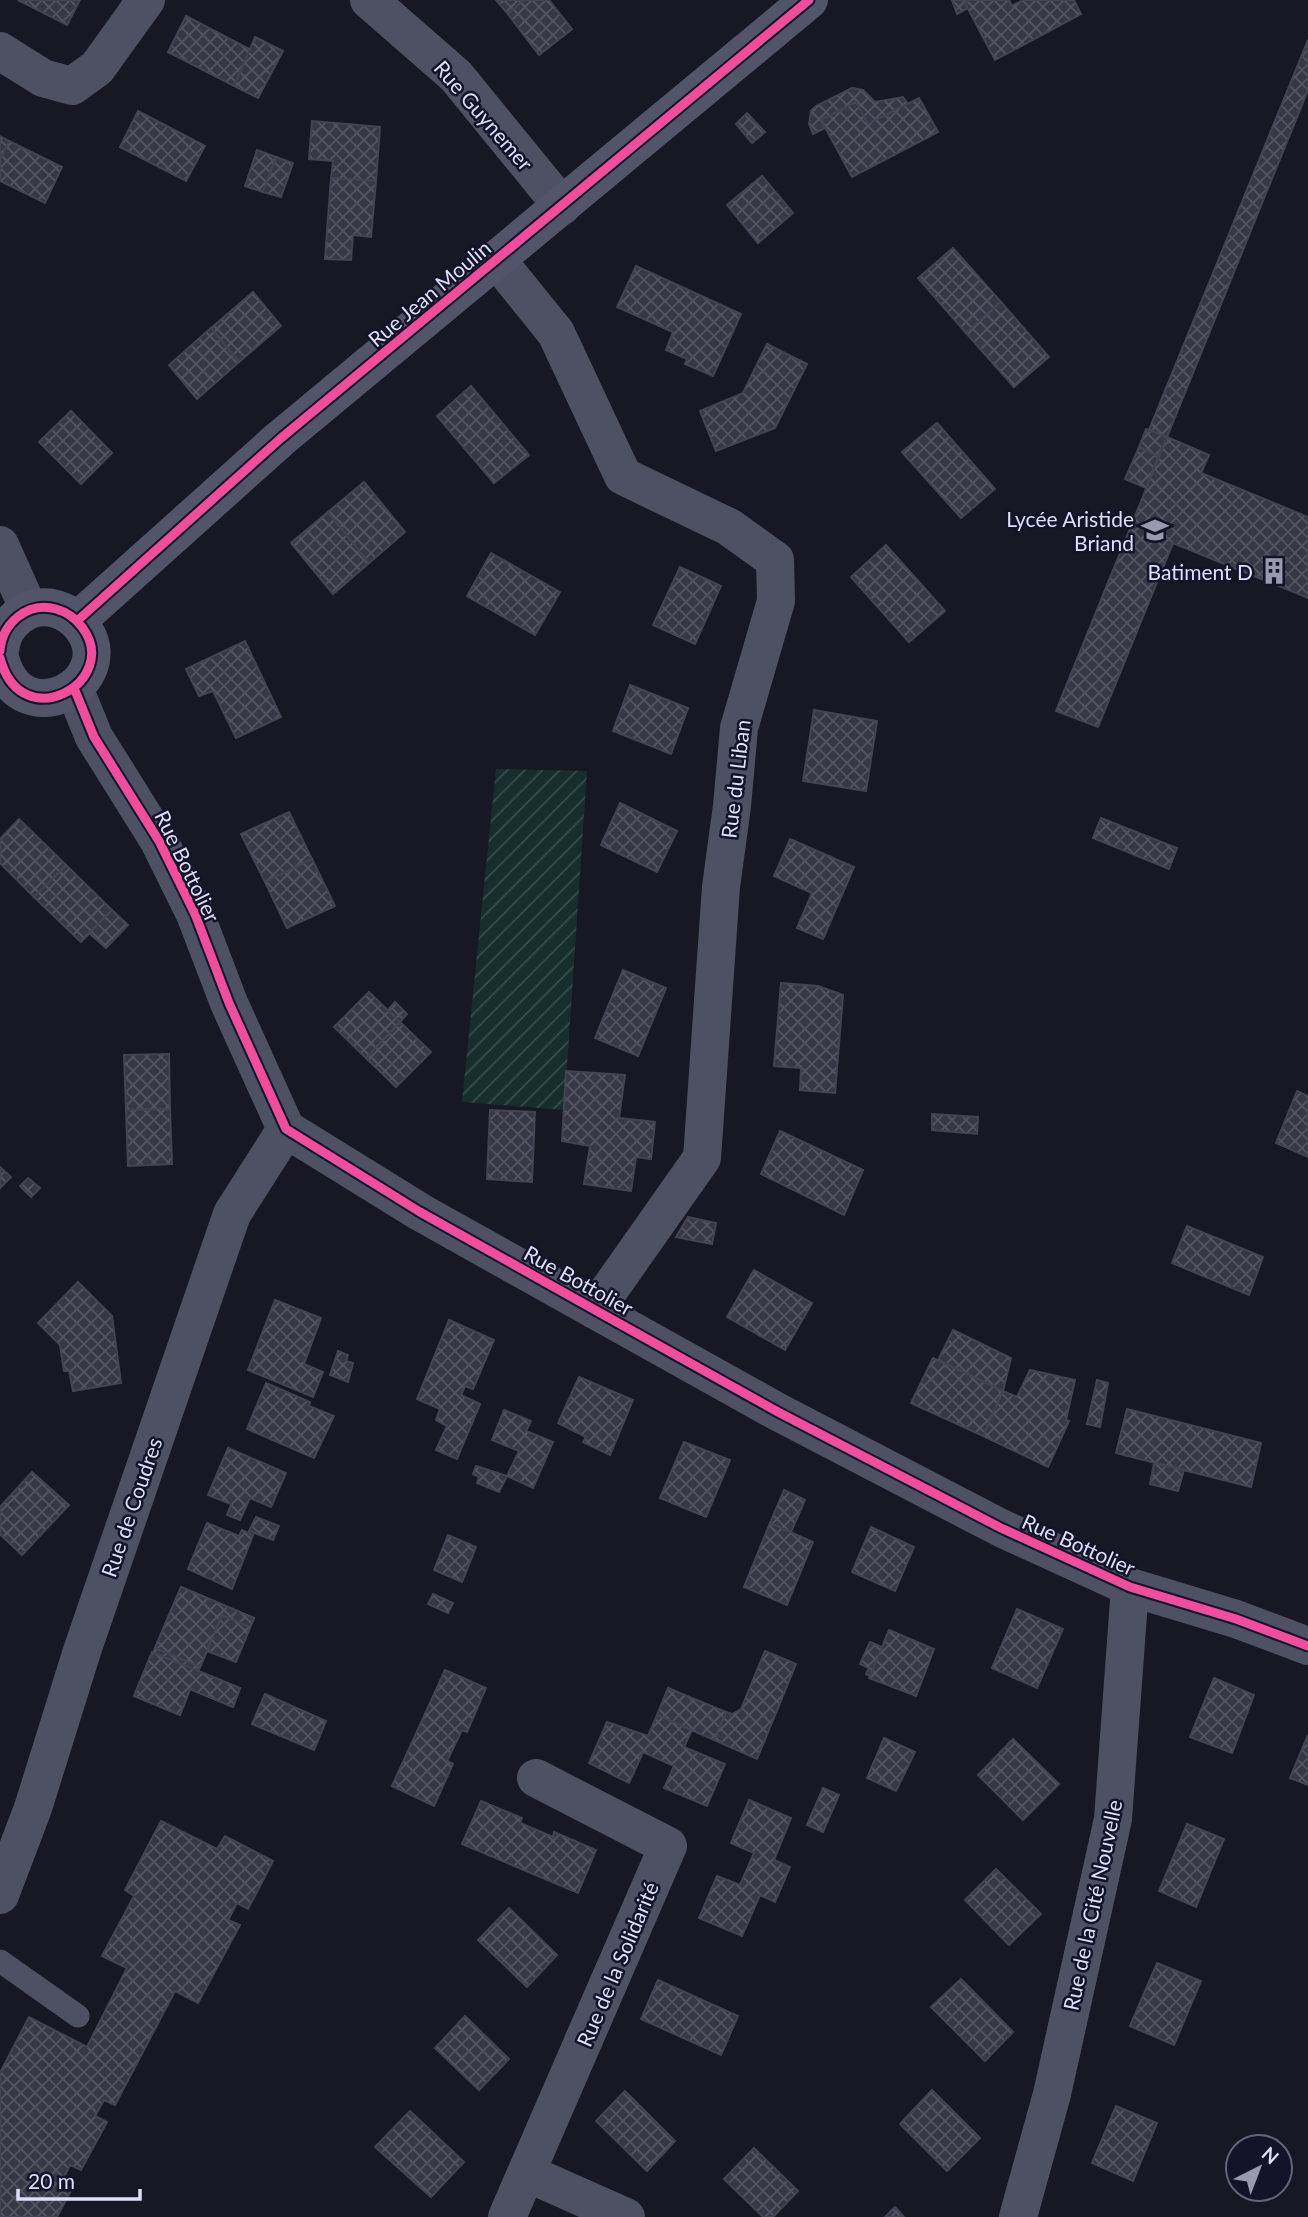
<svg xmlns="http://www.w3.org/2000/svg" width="1308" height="2217" font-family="Lato,sans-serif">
	<defs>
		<pattern id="garden-furrows" width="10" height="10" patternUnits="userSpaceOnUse" patternTransform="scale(1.75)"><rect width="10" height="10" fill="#162f2c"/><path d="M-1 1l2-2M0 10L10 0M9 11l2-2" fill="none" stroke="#374d4c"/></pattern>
		<pattern id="building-cross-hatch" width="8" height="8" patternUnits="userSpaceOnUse" patternTransform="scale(1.75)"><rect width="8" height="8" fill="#373745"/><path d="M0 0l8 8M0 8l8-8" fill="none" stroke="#545461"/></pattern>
	</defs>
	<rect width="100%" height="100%" fill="#181824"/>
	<polygon fill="url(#garden-furrows)" points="496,769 587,771 564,1110 462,1102"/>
	<g fill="url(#building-cross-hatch)" stroke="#444356" stroke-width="2">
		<polygon points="18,0 80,0 67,25"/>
		<polygon points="496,0 524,0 508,14"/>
		<polygon points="524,0 549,0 572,29 539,55 508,14"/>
		<polygon points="952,0 970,0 965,3 968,8 957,14"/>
		<polygon points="970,0 1009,0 1012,6 1023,0 1074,0 1081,14 995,60 965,3"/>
		<polygon points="186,16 251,50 234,86 168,52"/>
		<polygon points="255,37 283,51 258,98 234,86"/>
		<polygon points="1308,40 1308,90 1167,437 1149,430"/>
		<polygon points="852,88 863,90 875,102 903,97 908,104 868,124 856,102 821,120 825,128 813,134 809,124 811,111 816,106"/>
		<polygon points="919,98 938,132 852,177 821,120 856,102 868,124"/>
		<polygon points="138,111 205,146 186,181 120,147"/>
		<polygon points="747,113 765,132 752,143 736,124"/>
		<polygon points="312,121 380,127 376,181 331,178 333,161 309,159"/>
		<polygon points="0,136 9,141 0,160"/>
		<polygon points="9,141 62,167 45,203 0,181 0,160"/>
		<polygon points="257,150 276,157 263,192 245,186"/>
		<polygon points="276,157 293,163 281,197 263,192"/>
		<polygon points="762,176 793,213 758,243 727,205"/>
		<polygon points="331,178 376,181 371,237 353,235 351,260 325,259"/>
		<polygon points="953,248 1001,302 966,333 918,278"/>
		<polygon points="636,266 741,314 713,376 685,364 687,359 666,350 673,332 617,307"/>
		<polygon points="253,292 281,326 239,362 211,328"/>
		<polygon points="1001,302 1049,357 1014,387 966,333"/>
		<polygon points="211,328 239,362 197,399 169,365"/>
		<polygon points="767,344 807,364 775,428 716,451 700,411 743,393"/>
		<polygon points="471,386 529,455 494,483 437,416"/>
		<polygon points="71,411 112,453 81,484 39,442"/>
		<polygon points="937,423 995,489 961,518 902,452"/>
		<polygon points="1146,429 1167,437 1158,456 1139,447"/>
		<polygon points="1167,437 1209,455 1201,473 1308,517 1308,598 1173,543 1098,727 1056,711"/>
		<polygon points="1139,447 1158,456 1146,488 1125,479"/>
		<polygon points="364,482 405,532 369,563 328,512"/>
		<polygon points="328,512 369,563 333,594 291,543"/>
		<polygon points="886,545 945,611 909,642 851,577"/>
		<polygon points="491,553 560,592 535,635 467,596"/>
		<polygon points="680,567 721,586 695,644 653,625"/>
		<polygon points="245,641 281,717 236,738 213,691 199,696 186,669"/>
		<polygon points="630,685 688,708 671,754 613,731"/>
		<polygon points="814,710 877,721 866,791 803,781"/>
		<polygon points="620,803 677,831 657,872 601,845"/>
		<polygon points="289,812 312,859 265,882 241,834"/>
		<polygon points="1101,818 1177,848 1169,869 1093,838"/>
		<polygon points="19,819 66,865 34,897 0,863 0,839"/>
		<polygon points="790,839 854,867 823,939 797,928 812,893 774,876"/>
		<polygon points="312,859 335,906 287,928 265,882"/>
		<polygon points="66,865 112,910 81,942 34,897"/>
		<polygon points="112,910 128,925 106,948 89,933"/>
		<polygon points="623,970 666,988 638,1056 595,1038"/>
		<polygon points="781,983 818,986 843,995 835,1093 800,1090 801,1068 774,1066"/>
		<polygon points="369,992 400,1022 366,1058 334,1027"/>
		<polygon points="395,1002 407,1014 400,1022 388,1010"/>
		<polygon points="400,1022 431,1052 396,1087 366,1058"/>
		<polygon points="169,1054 170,1109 126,1110 124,1055"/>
		<polygon points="566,1071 625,1075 619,1118 655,1122 651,1159 636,1157 631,1191 584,1184 590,1146 562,1141"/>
		<polygon points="1297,1091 1308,1096 1308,1157 1276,1143"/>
		<polygon points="170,1109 172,1164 128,1166 126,1110"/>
		<polygon points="490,1110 535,1112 532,1182 487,1179"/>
		<polygon points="932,1114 978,1117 977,1134 932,1130"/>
		<polygon points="780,1131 863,1170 844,1215 761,1174"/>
		<polygon points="0,1167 11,1177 0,1188"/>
		<polygon points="28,1178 40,1188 31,1197 20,1186"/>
		<polygon points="688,1217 716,1223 712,1244 676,1237"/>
		<polygon points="1187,1226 1263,1257 1249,1295 1172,1263"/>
		<polygon points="754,1270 812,1303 785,1350 727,1317"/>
		<polygon points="78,1282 112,1316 121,1383 73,1391 69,1371 64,1371 60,1345 38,1323"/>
		<polygon points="275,1300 321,1318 304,1364 323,1372 313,1397 248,1370"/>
		<polygon points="449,1320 494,1340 473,1389 465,1386 461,1395 480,1404 457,1459 436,1450 447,1426 436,1420 440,1409 417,1399"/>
		<polygon points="953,1330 1011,1358 1003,1391 938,1360"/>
		<polygon points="338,1351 348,1355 346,1361 353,1363 348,1382 330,1375"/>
		<polygon points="933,1358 1003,1391 983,1436 911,1403"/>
		<polygon points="1030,1370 1075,1380 1066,1420 1069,1421 1048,1467 983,1436 1003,1391 1017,1397"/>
		<polygon points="579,1377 633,1400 610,1455 583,1442 586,1437 558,1423"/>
		<polygon points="1097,1380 1108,1383 1100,1427 1087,1424"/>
		<polygon points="266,1383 310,1402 309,1406 334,1416 314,1458 247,1429"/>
		<polygon points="1127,1409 1261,1443 1251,1487 1116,1453"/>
		<polygon points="504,1410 531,1421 526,1431 553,1442 533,1488 507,1476 519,1451 492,1440"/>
		<polygon points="684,1442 730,1460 706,1517 660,1498"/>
		<polygon points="228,1448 286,1473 271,1507 250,1498 240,1520 227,1515 231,1504 208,1495"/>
		<polygon points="1154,1463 1184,1470 1178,1491 1150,1484"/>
		<polygon points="476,1466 507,1476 499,1492 477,1483 479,1477 473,1474"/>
		<polygon points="32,1472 69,1505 22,1555 0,1534 0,1507"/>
		<polygon points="784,1490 805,1500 791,1532 770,1523"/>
		<polygon points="256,1517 279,1526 273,1540 249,1531"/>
		<polygon points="207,1523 239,1536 242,1530 253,1535 232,1589 188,1569"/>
		<polygon points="770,1523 813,1542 787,1605 744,1587"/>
		<polygon points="871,1527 914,1547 895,1591 852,1572"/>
		<polygon points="448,1535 476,1547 462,1582 434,1570"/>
		<polygon points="181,1587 254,1618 236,1662 207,1651 200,1667 155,1648"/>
		<polygon points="181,1587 254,1618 250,1627 222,1615 200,1667 155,1648"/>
		<polygon points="433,1594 453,1603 448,1613 428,1604"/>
		<polygon points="1017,1609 1063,1629 1037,1688 992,1668"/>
		<polygon points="889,1630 934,1649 916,1696 869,1678"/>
		<polygon points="870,1642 882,1647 870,1676 866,1674 869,1668 860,1664"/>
		<polygon points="155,1648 200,1667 198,1671 240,1688 233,1707 190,1689 180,1715 134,1696"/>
		<polygon points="765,1651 796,1664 757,1759 714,1740 726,1712 732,1714 741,1709"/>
		<polygon points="152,1652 240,1688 233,1707 190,1689 180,1715 134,1696"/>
		<polygon points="445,1670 486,1688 467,1732 462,1730 447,1761 453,1764 434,1806 392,1786"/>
		<polygon points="1214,1678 1254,1695 1232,1753 1190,1737"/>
		<polygon points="668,1688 726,1712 714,1740 657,1715"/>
		<polygon points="265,1694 326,1721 314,1750 252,1724"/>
		<polygon points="657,1715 692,1730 684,1747 725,1764 707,1806 664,1788 674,1766 643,1752 629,1783 589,1763 607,1722 648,1736"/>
		<polygon points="1308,1735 1308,1785 1290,1778"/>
		<polygon points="884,1738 915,1752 896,1791 867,1778"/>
		<polygon points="1013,1739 1059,1784 1023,1820 978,1775"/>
		<polygon points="823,1788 839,1795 823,1832 807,1825"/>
		<polygon points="749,1800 791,1818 774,1860 790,1867 775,1902 760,1895 742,1936 699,1918 717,1876 740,1885 754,1853 731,1843"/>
		<polygon points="481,1801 522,1818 520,1823 553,1837 554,1832 596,1850 578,1893 462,1844"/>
		<polygon points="161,1821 217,1849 225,1836 273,1861 248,1909 237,1903 228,1920 240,1925 198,2003 175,1991 115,2105 104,2100 95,2116 107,2122 81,2170 70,2165 62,2181 73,2187 57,2217 0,2217 0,2073 29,2017 87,2047 127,1968 102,1956 134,1896 125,1890"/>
		<polygon points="1187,1824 1224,1839 1196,1907 1159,1891"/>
		<polygon points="996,1869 1041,1914 1009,1945 965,1900"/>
		<polygon points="509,1908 557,1955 527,1987 478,1940"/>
		<polygon points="1157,1963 1201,1981 1174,2045 1130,2026"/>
		<polygon points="961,1979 1013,2032 985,2061 931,2007"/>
		<polygon points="658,1980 738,2016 721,2055 641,2019"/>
		<polygon points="465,2016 509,2059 479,2090 435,2048"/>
		<polygon points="932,2090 980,2138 947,2171 900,2124"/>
		<polygon points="625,2091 675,2141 647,2171 596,2121"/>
		<polygon points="1116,2106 1157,2123 1133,2181 1092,2163"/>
		<polygon points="410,2111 464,2162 431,2197 375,2147"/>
		<polygon points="754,2148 798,2191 773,2217 763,2217 724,2179"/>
		<polygon points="895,2207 904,2217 885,2217"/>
	</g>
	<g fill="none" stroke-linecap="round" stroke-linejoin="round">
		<polyline stroke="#4e5164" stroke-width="23" points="0,1961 78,2016"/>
		<g stroke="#4e5164" stroke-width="38">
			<polyline points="369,0 456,76 562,206"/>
			<polyline points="0,51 43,78 72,86 97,68 146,0"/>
			<polyline points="497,260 556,333 623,476 729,527 775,560 776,601 739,728 732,806 721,887 702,1158 595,1310"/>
			<polyline points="0,545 29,610"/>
			<polyline points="74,688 94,737 159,841 195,914 229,1003 286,1129 420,1212 595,1310 778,1412 1001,1528 1130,1587 1236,1619 1308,1646"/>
			<polyline points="0,1895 33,1808 82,1651 232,1214 286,1129"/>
			<polyline points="527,2173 626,2217"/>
			<polyline points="507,2217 668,1846 536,1778"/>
			<polyline points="1018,2217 1052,2094 1113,1819 1130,1587"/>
		</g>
		<g stroke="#52546a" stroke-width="38">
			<polyline points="77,621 280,439 809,0"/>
			<path d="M0 651C2 623 28 601 56 609 67 612 75 618 82 627 123 681 21 739 0 658"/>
		</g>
		<defs>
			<g id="cycleway">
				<polyline points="77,621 280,439 809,0"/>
				<path d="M0 651C2 623 28 601 56 609 67 612 75 618 82 627 123 681 21 739 0 658"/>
				<polyline points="74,688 94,737 159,841 195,914 229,1003 286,1129 420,1212 595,1310 778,1412 1001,1528 1130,1587 1236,1619 1308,1646"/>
			</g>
		</defs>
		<use href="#cycleway" stroke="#131329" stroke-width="13"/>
		<use href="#cycleway" stroke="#ef4d9e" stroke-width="9"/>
	</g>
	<defs>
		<symbol id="school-bare" viewBox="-9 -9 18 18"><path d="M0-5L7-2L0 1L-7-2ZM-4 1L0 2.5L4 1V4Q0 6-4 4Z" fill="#9999b0" stroke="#131329" stroke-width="2.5" paint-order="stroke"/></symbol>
		<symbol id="building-bare" viewBox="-9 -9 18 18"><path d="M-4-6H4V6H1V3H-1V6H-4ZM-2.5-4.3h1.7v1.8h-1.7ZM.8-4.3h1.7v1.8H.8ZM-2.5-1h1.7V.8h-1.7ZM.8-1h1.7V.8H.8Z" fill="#9999b0" stroke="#131329" stroke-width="2.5" paint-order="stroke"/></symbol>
	</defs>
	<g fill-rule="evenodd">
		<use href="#school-bare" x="1136" y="511" width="38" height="38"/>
		<use href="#building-bare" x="1255" y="552" width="38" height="38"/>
	</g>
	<g text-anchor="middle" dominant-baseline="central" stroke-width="5" stroke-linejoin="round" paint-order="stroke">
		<g font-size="21" fill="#dedffc" stroke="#131329">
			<text transform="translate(484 115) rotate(49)">Rue Guynemer</text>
			<text transform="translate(429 293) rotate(-40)">Rue Jean Moulin</text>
			<text transform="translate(735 779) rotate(-83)">Rue du Liban</text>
			<text transform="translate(188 866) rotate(64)">Rue Bottolier</text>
			<text transform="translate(579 1280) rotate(29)">Rue Bottolier</text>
			<text transform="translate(131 1507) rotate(-71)">Rue de Coudres</text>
			<text transform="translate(1079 1544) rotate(24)">Rue Bottolier</text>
			<text transform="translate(1092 1905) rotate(-78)">Rue de la Cité Nouvelle</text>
			<text transform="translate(617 1964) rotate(-67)">Rue de la Solidarité</text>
		</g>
		<g font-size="21" fill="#dedffc" stroke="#131329" text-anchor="end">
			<text x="1134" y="518">Lycée Aristide<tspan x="1134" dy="24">Briand</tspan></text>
			<text x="1253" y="571">Batiment D</text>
		</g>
	</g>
	<g transform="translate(1259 2168) rotate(42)"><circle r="33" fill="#131329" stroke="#64657d" stroke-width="2"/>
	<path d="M0-5L12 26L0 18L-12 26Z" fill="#9999b0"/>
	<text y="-10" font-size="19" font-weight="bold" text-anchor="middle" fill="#dedffc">N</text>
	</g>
	<path d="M18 2189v10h122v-10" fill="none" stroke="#dedffc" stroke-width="3.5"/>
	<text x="28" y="2189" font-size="21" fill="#dedffc" stroke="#131329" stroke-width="5" paint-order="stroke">20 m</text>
</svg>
